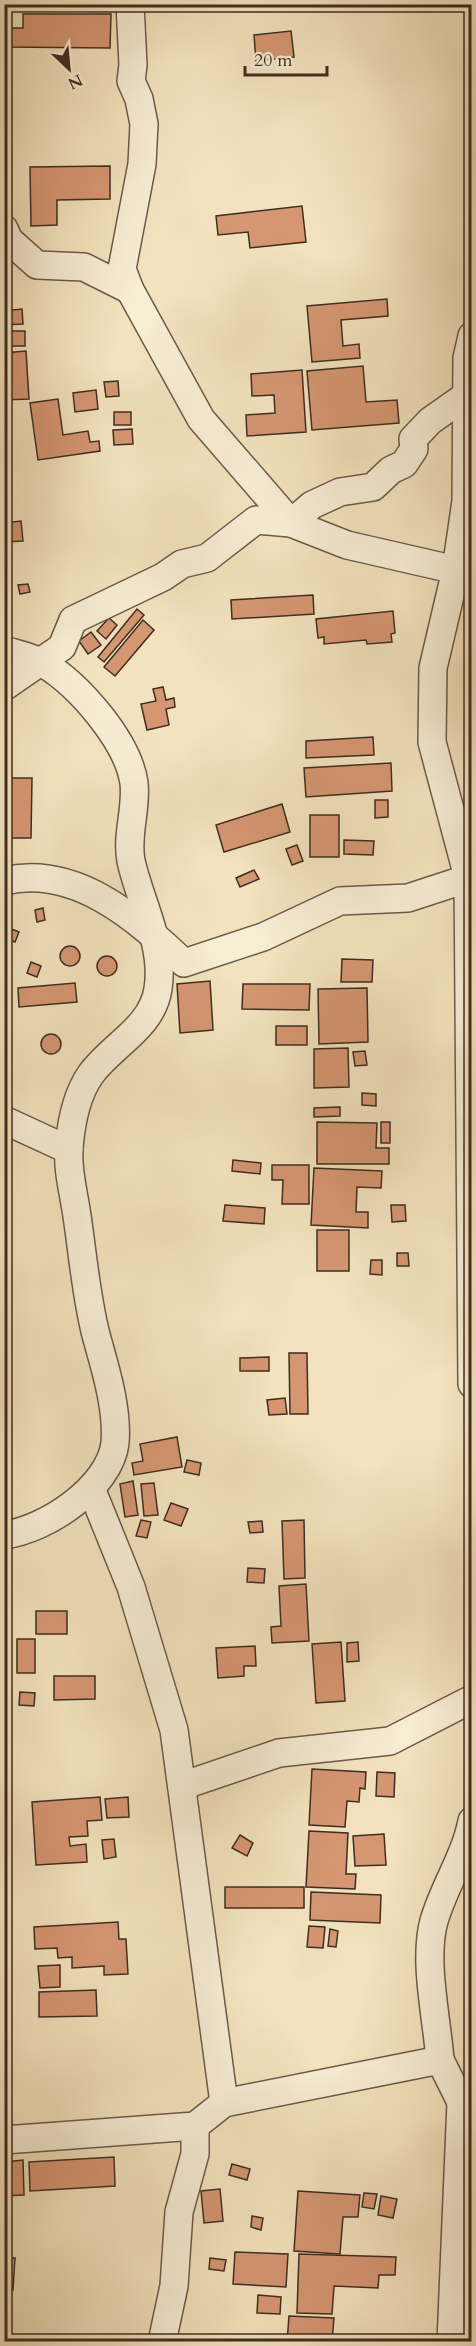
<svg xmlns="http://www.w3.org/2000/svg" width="476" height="2346" font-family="Cardo,serif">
	<rect width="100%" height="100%" fill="#f2e2bd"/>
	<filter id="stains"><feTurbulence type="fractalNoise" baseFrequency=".00333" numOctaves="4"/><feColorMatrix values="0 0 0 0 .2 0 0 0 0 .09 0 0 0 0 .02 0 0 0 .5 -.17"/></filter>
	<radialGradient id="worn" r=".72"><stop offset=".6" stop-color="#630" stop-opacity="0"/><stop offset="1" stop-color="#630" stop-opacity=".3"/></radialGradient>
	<g fill="#d59672" stroke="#3f2d22" stroke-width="1.5">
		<polygon points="23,14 111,14 110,48 4,47 4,28 23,28"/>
		<polygon points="291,31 294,57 256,61 254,35"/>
		<polygon points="110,166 110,199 57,200 57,225 31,226 30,167"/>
		<polygon points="302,206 306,242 250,248 248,232 218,235 216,216"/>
		<polygon points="387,299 388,316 341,320 343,346 359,344 360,358 312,362 307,306"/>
		<polygon points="22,309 23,324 4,325 4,311"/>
		<rect x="7" y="331" width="18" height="15"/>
		<polygon points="26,351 29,399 4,400 4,353"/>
		<polygon points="363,366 366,402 397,400 399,423 312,430 307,371"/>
		<polygon points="302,370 306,432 247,436 246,415 275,413 274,395 252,396 251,374"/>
		<polygon points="118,381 119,396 106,397 104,382"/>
		<polygon points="96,390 98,409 75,412 73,393"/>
		<polygon points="58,399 63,435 88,431 90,442 99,441 100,451 38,460 30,403"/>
		<rect x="114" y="412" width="17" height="13"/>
		<polygon points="132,429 133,444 114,445 113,430"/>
		<polygon points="21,521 23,541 6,542 8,553 4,553 4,523"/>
		<polygon points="28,584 30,592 20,594 18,585"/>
		<polygon points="313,595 314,614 232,619 231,600"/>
		<polygon points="137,609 144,615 104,662 98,657"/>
		<polygon points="393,611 395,633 391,634 392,642 367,644 366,640 324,644 324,637 318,638 316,619"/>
		<polygon points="109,618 117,625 106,639 97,631"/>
		<polygon points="143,620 154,630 115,676 104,667"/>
		<polygon points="91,632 101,645 88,654 79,641"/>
		<polygon points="163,687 166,700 174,698 175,707 166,709 169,725 147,730 141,704 156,701 153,689"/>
		<polygon points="373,737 374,755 306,758 306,741"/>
		<polygon points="391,763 392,791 306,797 304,768"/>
		<polygon points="4,778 32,778 31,838 4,838"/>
		<polygon points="375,800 388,800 388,817 375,818"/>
		<polygon points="282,804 290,832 224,852 216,825"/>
		<rect x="310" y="815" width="29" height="42"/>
		<polygon points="344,840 374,841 373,855 344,854"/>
		<polygon points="297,845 303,861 292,865 286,849"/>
		<polygon points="254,870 259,879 240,887 236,878"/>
		<polygon points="43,908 45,920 37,922 35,910"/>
		<polygon points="9,928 19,932 15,942 5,938"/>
		<circle cx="70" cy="956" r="10"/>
		<circle cx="107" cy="966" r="10"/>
		<polygon points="342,959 373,960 372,982 341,982"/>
		<polygon points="31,962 41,966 37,977 27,973"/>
		<polygon points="210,981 213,1030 180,1033 177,984"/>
		<polygon points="75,983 77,1002 19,1007 18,988"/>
		<polygon points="243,984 310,984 309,1010 242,1009"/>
		<polygon points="367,988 368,1042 319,1044 318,989"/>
		<rect x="276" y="1026" width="31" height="19"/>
		<circle cx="51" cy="1044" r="10"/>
		<polygon points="348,1048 349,1087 314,1088 314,1049"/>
		<polygon points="365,1051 367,1065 355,1066 353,1052"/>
		<polygon points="362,1093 376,1094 376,1106 362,1105"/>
		<polygon points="340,1107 340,1116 314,1117 314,1108"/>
		<polygon points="317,1122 377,1123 376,1148 389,1148 389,1164 317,1164"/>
		<rect x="381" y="1122" width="9" height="21"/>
		<polygon points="233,1160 261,1163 260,1174 232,1171"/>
		<polygon points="272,1165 309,1165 309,1204 282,1204 283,1180 272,1180"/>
		<polygon points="314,1168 382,1171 381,1188 357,1187 356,1212 368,1212 368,1228 311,1225"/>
		<polygon points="225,1205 265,1208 264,1224 223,1221"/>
		<polygon points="391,1205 405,1205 406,1221 392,1222"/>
		<rect x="317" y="1230" width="32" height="41"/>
		<polygon points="4,1241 9,1241 11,1270 4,1270"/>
		<polygon points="397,1253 408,1253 409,1266 397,1266"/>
		<polygon points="371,1260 382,1260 382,1275 370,1274"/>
		<polygon points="289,1353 307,1353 308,1414 290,1414"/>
		<polygon points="269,1357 269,1371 240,1371 240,1358"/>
		<polygon points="285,1398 287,1414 269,1415 267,1400"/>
		<polygon points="177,1437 182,1467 134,1475 132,1463 143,1461 140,1444"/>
		<polygon points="187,1460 201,1463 199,1475 184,1472"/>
		<polygon points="133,1481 138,1515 125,1517 120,1484"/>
		<polygon points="154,1483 158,1515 144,1516 141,1484"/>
		<polygon points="171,1503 188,1509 181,1526 164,1520"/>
		<polygon points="141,1520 151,1522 147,1538 136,1536"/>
		<polygon points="304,1520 305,1578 284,1579 282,1521"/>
		<polygon points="262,1521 263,1532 250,1533 248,1522"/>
		<polygon points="248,1568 265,1569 264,1583 247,1582"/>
		<polygon points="306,1584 309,1641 272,1643 271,1627 281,1626 279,1586"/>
		<rect x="36" y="1611" width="31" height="23"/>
		<rect x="17" y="1639" width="18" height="34"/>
		<polygon points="341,1642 345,1701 316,1703 312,1644"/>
		<polygon points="358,1642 359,1661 347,1662 347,1643"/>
		<polygon points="255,1646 256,1666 244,1666 244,1676 218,1678 216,1648"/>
		<polygon points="54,1676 95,1676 95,1699 54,1700"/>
		<polygon points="20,1692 35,1693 34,1706 19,1705"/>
		<polygon points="312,1769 366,1772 365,1789 360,1788 359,1802 347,1801 345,1827 309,1825"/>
		<polygon points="377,1772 395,1773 394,1797 376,1796"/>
		<polygon points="100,1797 102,1820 87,1821 88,1836 69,1837 70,1846 86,1844 87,1862 36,1865 32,1802"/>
		<polygon points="128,1797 129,1817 107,1818 105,1799"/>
		<rect x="4" y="1810" width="4" height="27"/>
		<polygon points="309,1831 348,1833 346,1874 356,1874 355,1889 306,1887"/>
		<polygon points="384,1834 386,1865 355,1866 353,1836"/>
		<polygon points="240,1835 253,1843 247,1856 232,1848"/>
		<polygon points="114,1839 116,1857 104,1859 102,1840"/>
		<rect x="225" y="1887" width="79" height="21"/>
		<polygon points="311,1892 381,1895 380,1923 310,1920"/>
		<polygon points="118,1922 119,1939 126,1939 128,1974 104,1975 104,1966 72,1968 72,1957 58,1958 57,1948 35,1949 34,1927"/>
		<polygon points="309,1926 325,1927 323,1948 307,1947"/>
		<polygon points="330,1929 338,1931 336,1947 328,1946"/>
		<polygon points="60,1965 60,1987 40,1988 38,1966"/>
		<polygon points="96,1990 97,2016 39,2017 39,1992"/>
		<polygon points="114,2157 115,2186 30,2191 29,2162"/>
		<polygon points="23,2160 24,2195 4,2196 4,2162"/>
		<polygon points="232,2164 250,2169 247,2180 229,2175"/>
		<polygon points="220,2189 223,2221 204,2223 201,2191"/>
		<polygon points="298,2191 360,2195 358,2217 343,2217 340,2254 294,2251"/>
		<polygon points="364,2193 377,2194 374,2209 362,2207"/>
		<polygon points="381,2196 397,2199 393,2218 378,2215"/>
		<polygon points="252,2216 263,2218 261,2230 251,2227"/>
		<polygon points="235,2252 288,2254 286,2287 233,2284"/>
		<polygon points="299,2254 396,2257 395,2275 379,2275 378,2288 334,2286 332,2314 297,2313"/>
		<polygon points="4,2257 15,2258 13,2290 4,2290"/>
		<polygon points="210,2258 226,2260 224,2271 209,2269"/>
		<polygon points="258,2295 281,2297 280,2314 257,2313"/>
		<polygon points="289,2316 334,2318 332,2342 287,2342"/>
	</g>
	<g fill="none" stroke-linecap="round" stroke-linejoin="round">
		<defs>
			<g id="minor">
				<polyline points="130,4 133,65 131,81 139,99 144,124 142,164 122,269 130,290 201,419 291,523 347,545 456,570 470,577"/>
				<polyline points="4,229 9,240 37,265 84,267 130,290"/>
				<polyline points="472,336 467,358 466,501 456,570 433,668 432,742 468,877 472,1384"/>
				<path d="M4 650C17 654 33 657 44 664 79 685 128 741 134 783 137 809 126 835 131 861 140 902 165 945 158 989 152 1028 113 1044 91 1074 76 1095 71 1123 69 1148 67 1170 74 1194 77 1216 83 1256 86 1296 96 1335 105 1368 118 1408 115 1443 110 1487 46 1530 4 1535"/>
				<polyline points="4,687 62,647 73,620 163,577 182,564 207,558 256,520 291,523 312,505 340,492 373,487 391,470 404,464 414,449 413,439 430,421 467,395"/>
				<path d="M4 881C75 864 136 918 184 963L263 937 340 901 408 898 472 877"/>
				<polyline points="4,1120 69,1150"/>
				<polyline points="91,1488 131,1587 174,1730 224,2103"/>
				<polyline points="182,1786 279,1753 390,1741 472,1699"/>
				<path d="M440 2060C437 2019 423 1960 434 1921 444 1886 465 1857 472 1821"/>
				<polyline points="4,2140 195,2126 224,2103 440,2060 461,2102 472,2101"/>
				<polyline points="162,2342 174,2286 179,2212 195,2154 195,2126"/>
				<polyline points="451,2342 461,2102"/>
			</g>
		</defs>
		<use href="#minor" stroke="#6c5a49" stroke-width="30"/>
		<use href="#minor" stroke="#f7ecd4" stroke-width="27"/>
	</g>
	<rect width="476" height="2346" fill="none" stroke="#f2e2bd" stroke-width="24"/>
	<rect x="6" y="6" width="464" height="2334" fill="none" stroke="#3f2d22" stroke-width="3"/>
	<rect x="12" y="12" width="452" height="2322" fill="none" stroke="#3f2d22" stroke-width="1.5"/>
	<g transform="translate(69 69) rotate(154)" stroke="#f7ecd4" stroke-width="4.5" paint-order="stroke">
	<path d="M0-4.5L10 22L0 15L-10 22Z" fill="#3f2d22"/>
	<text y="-9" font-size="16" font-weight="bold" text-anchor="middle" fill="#3f2d22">N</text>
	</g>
	<path d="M245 66v9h82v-9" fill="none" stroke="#3f2d22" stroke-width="3"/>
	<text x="254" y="66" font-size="18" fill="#3f2d22" stroke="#f7ecd4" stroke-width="4.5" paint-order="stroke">20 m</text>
	<rect width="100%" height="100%" filter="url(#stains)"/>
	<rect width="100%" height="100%" fill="url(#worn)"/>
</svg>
